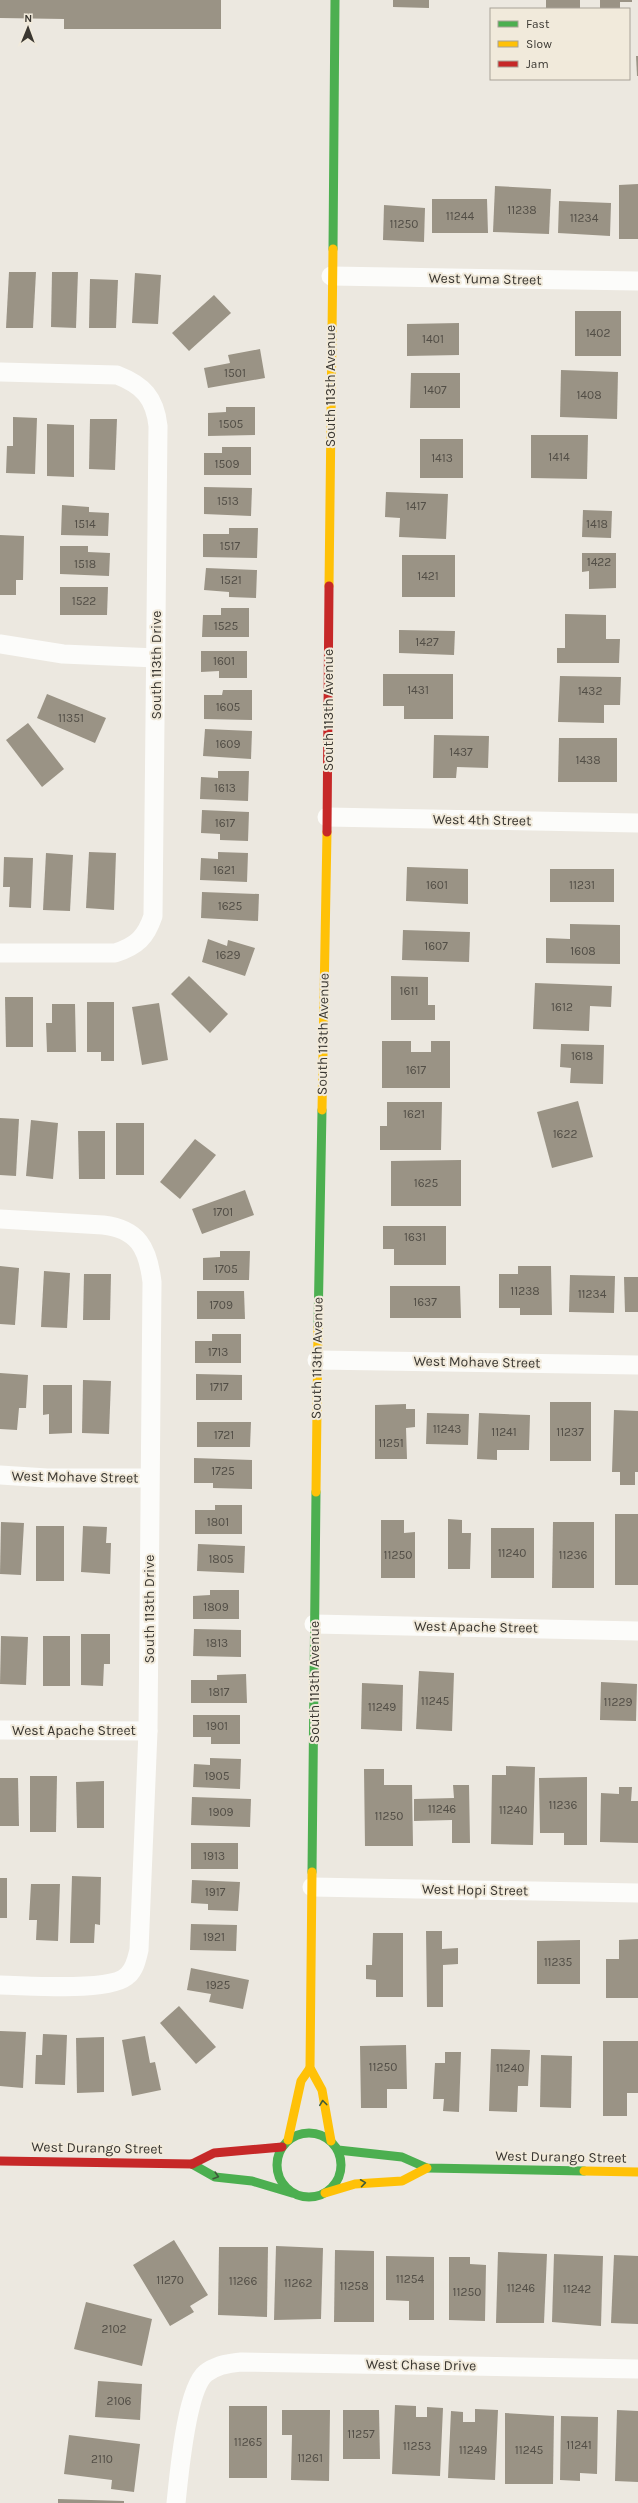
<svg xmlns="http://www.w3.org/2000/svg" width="638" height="2503" font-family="Karla,sans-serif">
	<rect width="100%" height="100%" fill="#ece8e0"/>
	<g fill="#9a9385">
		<polygon points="0,0 221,0 221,29 64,29 64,19 0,18"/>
		<polygon points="393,0 429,0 429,8 393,7"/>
		<rect x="546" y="0" width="34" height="9"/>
		<polygon points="600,0 632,0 632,2 620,2 620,9 600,9"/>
		<polygon points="636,56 638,56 638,76 637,76"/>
		<polygon points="638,184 638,239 619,239 619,185"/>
		<polygon points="495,186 551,189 549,234 493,232"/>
		<polygon points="432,199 487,199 488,233 432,233"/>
		<polygon points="559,201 611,203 610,236 558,233"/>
		<polygon points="384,205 425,208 424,242 383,240"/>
		<polygon points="9,272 36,272 33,328 6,328"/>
		<polygon points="52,272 78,272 76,328 51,327"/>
		<polygon points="135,273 161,275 158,324 132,323"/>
		<polygon points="90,279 118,280 116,328 89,328"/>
		<polygon points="214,295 231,313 189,351 172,333"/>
		<rect x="575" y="311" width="46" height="45"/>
		<polygon points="459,323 459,355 407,356 407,324"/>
		<polygon points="260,349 265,378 208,388 204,368 230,363 228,355"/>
		<polygon points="561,370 618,372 617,419 560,417"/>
		<polygon points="411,373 460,373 460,408 410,408"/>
		<polygon points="226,407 255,407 255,435 208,436 208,413 226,412"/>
		<polygon points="13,417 37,418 35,474 6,473 7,446 13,446"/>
		<polygon points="90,419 117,419 115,470 89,469"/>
		<polygon points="47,424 74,425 74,477 47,476"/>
		<polygon points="531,435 588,435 587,479 531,478"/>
		<rect x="420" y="439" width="43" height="39"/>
		<polygon points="222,447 251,447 251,475 204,475 204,453 222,453"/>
		<polygon points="204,487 252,488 251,516 204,514"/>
		<polygon points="386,492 448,494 446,539 399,537 400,518 385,517"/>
		<polygon points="62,505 89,507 89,512 109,513 108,536 61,535"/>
		<polygon points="583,510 612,511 611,538 582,537"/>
		<polygon points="229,528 258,528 257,558 203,557 203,534 229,534"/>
		<polygon points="0,535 24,536 23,580 16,580 16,595 0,595"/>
		<polygon points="60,546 88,546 88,552 110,553 109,576 60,574"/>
		<polygon points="582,553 616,553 616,588 589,589 589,571 582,572"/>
		<rect x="402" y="555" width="53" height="42"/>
		<polygon points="206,568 257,570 256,598 229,597 229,592 204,590"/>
		<polygon points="60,587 108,587 107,615 60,615"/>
		<polygon points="221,608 249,608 249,637 202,637 203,615 221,615"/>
		<polygon points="565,614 606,615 606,639 620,639 619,663 557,663 557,648 565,648"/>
		<polygon points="399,630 455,631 454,655 399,653"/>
		<polygon points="201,651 247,651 247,678 219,678 219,671 201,672"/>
		<polygon points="383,674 453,674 453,719 404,719 404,706 383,706"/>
		<polygon points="560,676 621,677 620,705 604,705 604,723 558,722"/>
		<polygon points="223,690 252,690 252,720 204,719 204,695 222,695"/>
		<polygon points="47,694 106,718 95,743 37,718"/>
		<polygon points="28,723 64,769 42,787 6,740"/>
		<polygon points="205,729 252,731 251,759 203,756"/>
		<polygon points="434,735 489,736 488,768 457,767 456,778 433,778"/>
		<polygon points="559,738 617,738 617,782 558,782"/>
		<polygon points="218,771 249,771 248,801 200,799 201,777 218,778"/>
		<polygon points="202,810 249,812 248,841 220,840 220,834 201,833"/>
		<polygon points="89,852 116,853 114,910 86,908"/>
		<polygon points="218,852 248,853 247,882 200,880 201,858 218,859"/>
		<polygon points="46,853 73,855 70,911 43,910"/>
		<polygon points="4,857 33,858 31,908 9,907 10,887 3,887"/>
		<polygon points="407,867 468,869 468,904 406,901"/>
		<rect x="550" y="869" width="64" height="33"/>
		<polygon points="202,892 259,894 258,921 201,918"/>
		<polygon points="570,924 620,925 620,964 546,963 546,938 570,939"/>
		<polygon points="403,930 470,932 469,962 402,960"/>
		<polygon points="208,939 227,946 228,940 255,948 245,976 202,962"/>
		<polygon points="189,976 228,1014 210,1033 171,994"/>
		<polygon points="391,976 428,977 428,1005 435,1005 435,1020 391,1020"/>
		<polygon points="535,983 612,986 611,1007 590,1006 589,1031 533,1029"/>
		<polygon points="5,997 33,997 33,1047 6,1047"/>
		<polygon points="87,1002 114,1002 114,1061 101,1061 101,1052 87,1052"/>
		<polygon points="159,1003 168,1060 142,1065 132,1007"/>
		<polygon points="52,1004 75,1004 76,1052 47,1052 46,1023 52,1023"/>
		<polygon points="382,1041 411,1041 411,1052 431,1052 431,1041 450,1041 450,1088 382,1088"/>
		<polygon points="561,1044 604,1045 603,1084 570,1083 571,1068 560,1067"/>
		<polygon points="578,1101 593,1157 552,1168 537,1112"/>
		<polygon points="387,1102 442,1102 441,1150 380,1150 380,1126 387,1126"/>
		<polygon points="0,1118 19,1119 16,1176 0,1175"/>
		<polygon points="31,1120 58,1123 53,1179 26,1176"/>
		<rect x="116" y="1123" width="28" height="52"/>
		<polygon points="78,1131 105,1131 105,1179 79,1179"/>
		<polygon points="195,1139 216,1155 180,1199 160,1182"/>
		<polygon points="461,1160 461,1206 391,1206 391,1161"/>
		<polygon points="245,1190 254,1215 202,1234 192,1209"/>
		<polygon points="383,1226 446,1226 446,1265 394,1265 394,1249 383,1249"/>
		<polygon points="220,1251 250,1251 249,1280 203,1280 203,1258 220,1257"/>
		<polygon points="0,1266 19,1268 15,1325 0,1324"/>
		<polygon points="518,1266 551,1266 552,1315 520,1315 520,1308 499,1308 499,1274 518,1274"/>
		<polygon points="44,1271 70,1273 67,1328 41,1327"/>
		<polygon points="84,1274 111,1274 110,1320 83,1320"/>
		<polygon points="570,1275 615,1276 614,1313 569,1312"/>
		<polygon points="624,1277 638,1277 638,1312 625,1312"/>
		<polygon points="390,1286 460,1286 461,1318 390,1318"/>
		<polygon points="197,1291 244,1291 245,1319 197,1319"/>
		<polygon points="212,1334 241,1334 241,1363 195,1363 195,1341 212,1341"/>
		<polygon points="0,1373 28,1375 26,1408 19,1408 17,1430 0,1429"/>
		<polygon points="196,1374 242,1375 242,1400 196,1400"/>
		<polygon points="83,1380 111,1381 109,1434 82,1433"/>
		<polygon points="43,1385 72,1385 72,1433 49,1434 49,1414 43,1415"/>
		<rect x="550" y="1402" width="41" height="59"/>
		<polygon points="406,1404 406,1409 415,1409 415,1427 406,1428 407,1459 375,1459 375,1405"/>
		<polygon points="614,1410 638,1411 638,1472 635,1472 635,1485 620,1485 620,1472 612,1472"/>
		<polygon points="427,1413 469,1414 468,1445 426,1444"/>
		<polygon points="479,1413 530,1415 529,1450 497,1450 497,1460 477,1459"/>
		<polygon points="197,1422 251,1422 250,1447 197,1447"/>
		<polygon points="194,1458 252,1460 252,1489 213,1488 213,1483 194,1483"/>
		<polygon points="215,1505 242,1505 242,1534 195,1534 195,1510 215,1510"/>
		<rect x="615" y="1514" width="23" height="71"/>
		<polygon points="448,1519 462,1520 462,1533 471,1533 470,1569 448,1569"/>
		<polygon points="381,1520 404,1520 404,1533 415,1532 415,1578 381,1578"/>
		<polygon points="1,1522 24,1523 21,1575 0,1574"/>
		<polygon points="553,1522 594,1522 594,1588 552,1588"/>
		<rect x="36" y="1526" width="28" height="55"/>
		<polygon points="83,1526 107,1527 106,1543 111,1543 110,1574 81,1572"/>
		<rect x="491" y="1528" width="43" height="50"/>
		<polygon points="198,1544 245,1546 244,1573 197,1571"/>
		<polygon points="210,1590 239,1590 239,1619 193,1619 193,1596 210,1595"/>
		<polygon points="194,1629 241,1630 241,1657 193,1656"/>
		<polygon points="81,1634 110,1634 110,1664 104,1664 103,1686 81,1685"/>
		<polygon points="1,1636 28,1637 26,1685 0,1684"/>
		<rect x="43" y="1636" width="27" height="50"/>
		<polygon points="419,1671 454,1673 452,1731 416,1729"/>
		<polygon points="246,1674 247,1703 191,1703 191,1680 217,1680 217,1675"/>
		<polygon points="601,1682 637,1684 636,1721 600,1720"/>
		<polygon points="362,1683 403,1685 402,1731 361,1729"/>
		<polygon points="193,1715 240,1715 240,1744 211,1744 211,1737 193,1737"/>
		<polygon points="210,1758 241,1759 240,1789 193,1787 194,1764 210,1765"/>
		<polygon points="506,1766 535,1767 533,1845 491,1844 492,1775 506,1775"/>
		<polygon points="364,1769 384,1769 384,1785 412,1785 413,1846 365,1846"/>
		<polygon points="30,1776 57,1776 56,1832 30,1832"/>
		<polygon points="587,1777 587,1845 564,1845 564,1833 540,1833 539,1778"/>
		<polygon points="0,1778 18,1778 19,1826 0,1826"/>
		<polygon points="104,1781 104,1828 77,1828 76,1782"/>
		<polygon points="453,1785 469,1785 470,1843 452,1843 452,1820 414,1821 414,1799 454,1798"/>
		<polygon points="619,1787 632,1787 631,1801 638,1801 638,1843 600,1842 601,1793 619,1794"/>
		<polygon points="192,1797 251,1799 250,1827 191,1825"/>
		<rect x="191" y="1843" width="47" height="26"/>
		<polygon points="72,1876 101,1877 100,1925 95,1924 94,1943 70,1943"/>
		<rect x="0" y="1878" width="7" height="40"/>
		<polygon points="192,1880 240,1882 238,1911 208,1910 208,1904 191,1903"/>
		<polygon points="31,1884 60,1884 58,1941 36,1940 37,1920 29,1920"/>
		<polygon points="191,1924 237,1925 236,1951 190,1950"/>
		<polygon points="426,1931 442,1931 442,1949 458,1948 458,1964 443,1965 443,2007 427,2007"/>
		<polygon points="373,1933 403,1933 403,1997 376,1997 376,1980 366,1979 366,1965 372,1965"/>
		<polygon points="638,1939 638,1998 606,1998 606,1959 619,1959 619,1940"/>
		<polygon points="580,1940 580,1984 537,1984 537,1941"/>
		<polygon points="191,1968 249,1980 243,2009 209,2002 211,1994 187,1990"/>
		<polygon points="179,2006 216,2047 196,2064 160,2023"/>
		<polygon points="0,2031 26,2032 23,2088 0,2086"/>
		<polygon points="43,2034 67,2035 65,2085 35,2084 36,2055 42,2055"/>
		<polygon points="145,2036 150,2063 155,2062 161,2090 132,2096 122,2040"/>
		<polygon points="104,2037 104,2092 77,2093 76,2038"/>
		<polygon points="603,2041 638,2041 638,2093 627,2093 627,2116 603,2116"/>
		<polygon points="406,2045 407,2089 387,2089 387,2108 361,2108 360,2046"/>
		<polygon points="491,2049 530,2050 528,2086 518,2086 517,2112 489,2111"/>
		<polygon points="445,2052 461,2052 459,2112 443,2111 444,2099 433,2099 435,2063 445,2063"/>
		<polygon points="541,2055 572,2056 571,2108 540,2107"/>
		<polygon points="174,2240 208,2295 190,2306 194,2312 170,2326 133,2265"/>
		<polygon points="276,2246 323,2248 321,2319 274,2320"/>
		<polygon points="219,2247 268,2247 267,2317 218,2315"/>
		<polygon points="335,2250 374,2251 374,2322 334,2322"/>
		<polygon points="498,2252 547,2254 544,2323 496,2323"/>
		<polygon points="554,2254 603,2256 601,2326 552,2322"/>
		<polygon points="614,2255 638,2256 638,2324 611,2323"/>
		<polygon points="386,2256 434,2257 434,2320 409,2320 409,2301 386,2300"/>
		<polygon points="449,2257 470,2257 470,2264 486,2265 485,2321 449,2320"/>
		<polygon points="86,2302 152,2319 142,2366 74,2349"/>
		<polygon points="98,2381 142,2384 140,2420 95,2417"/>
		<polygon points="395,2405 416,2406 416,2417 427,2417 427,2407 443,2408 440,2476 392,2474"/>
		<rect x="229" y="2406" width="38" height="72"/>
		<polygon points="475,2409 498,2410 495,2480 448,2478 451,2411 463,2412 463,2422 475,2422"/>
		<polygon points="282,2410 330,2410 329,2481 291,2480 292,2435 282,2435"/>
		<polygon points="343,2410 379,2410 380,2459 343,2459"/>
		<polygon points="617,2410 638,2411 638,2482 615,2481"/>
		<polygon points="505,2413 554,2416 553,2484 505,2484"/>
		<polygon points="561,2416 598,2417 597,2474 580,2473 580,2481 560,2480"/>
		<polygon points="69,2435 140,2444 134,2492 111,2489 112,2480 64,2474"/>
		<polygon points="58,2499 124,2501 124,2503 58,2503"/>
	</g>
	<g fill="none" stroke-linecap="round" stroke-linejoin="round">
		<g stroke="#fcfcfa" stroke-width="19">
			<polyline points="331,276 638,281"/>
			<path d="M0 372 117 375C143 385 155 398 158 426L153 916C146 937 137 946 115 953H0"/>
			<polyline points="0,644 63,654 156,658"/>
			<polyline points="327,817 638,823"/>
			<path d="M0 1219 103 1225C138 1229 148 1248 152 1282L148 1731 139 1950C137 1958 135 1969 128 1975 112 1993 26 1985 0 1985"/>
			<polyline points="317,1360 638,1365"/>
			<polyline points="0,1475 47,1478 149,1478"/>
			<polyline points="314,1624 638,1631"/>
			<polyline points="0,1730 148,1731"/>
			<polyline points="312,1887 638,1893"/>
			<path d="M176 2503C179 2476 186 2389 206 2373 216 2365 229 2363 241 2362L638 2369"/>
		</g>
		<g stroke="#4caf50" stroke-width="9">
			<polyline points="333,249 335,0"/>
			<polyline points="318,1327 322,1110"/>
			<polyline points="312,1872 316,1492"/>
			<circle cx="309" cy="2165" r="32"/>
			<polyline points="338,2150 402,2157 427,2168 584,2171"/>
			<polyline points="192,2164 215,2177 252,2181 292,2193"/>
		</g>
		<g stroke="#ffc107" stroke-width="9">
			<polyline points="329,586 333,249"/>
			<polyline points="322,1110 327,832"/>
			<polyline points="316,1492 318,1327"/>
			<polyline points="312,1872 310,2068 322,2090 331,2141"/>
			<polyline points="288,2140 301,2081 310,2068"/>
			<polyline points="584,2171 638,2172"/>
			<polyline points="325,2193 355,2184 402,2181 427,2168"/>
		</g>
		<g stroke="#c62828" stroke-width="9">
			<polyline points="327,832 329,586"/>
			<polyline points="0,2161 192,2164"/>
			<polyline points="192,2164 214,2153 282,2147"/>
		</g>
	</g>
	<defs><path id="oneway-chevron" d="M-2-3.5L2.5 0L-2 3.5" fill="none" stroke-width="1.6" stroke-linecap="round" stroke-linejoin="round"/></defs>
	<g stroke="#3f5b3a">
		<use href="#oneway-chevron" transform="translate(323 2103) rotate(-97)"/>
		<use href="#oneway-chevron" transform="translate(216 2176) rotate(17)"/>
		<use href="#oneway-chevron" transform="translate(363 2183) rotate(-8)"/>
	</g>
	<g text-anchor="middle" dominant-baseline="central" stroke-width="4" stroke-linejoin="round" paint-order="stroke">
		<g font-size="12" fill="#524e46">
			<text x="522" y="210">11238</text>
			<text x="460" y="216">11244</text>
			<text x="584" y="218">11234</text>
			<text x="404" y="224">11250</text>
			<text x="598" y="333">1402</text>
			<text x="433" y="339">1401</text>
			<text x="235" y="373">1501</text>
			<text x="435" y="390">1407</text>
			<text x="589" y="395">1408</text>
			<text x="231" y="424">1505</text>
			<text x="559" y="457">1414</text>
			<text x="442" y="458">1413</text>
			<text x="227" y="464">1509</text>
			<text x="228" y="501">1513</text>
			<text x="416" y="506">1417</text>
			<text x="85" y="524">1514</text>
			<text x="597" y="524">1418</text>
			<text x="230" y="546">1517</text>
			<text x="599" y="562">1422</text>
			<text x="85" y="564">1518</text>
			<text x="428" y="576">1421</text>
			<text x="231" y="580">1521</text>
			<text x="84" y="601">1522</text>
			<text x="226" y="626">1525</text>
			<text x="427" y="642">1427</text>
			<text x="224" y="661">1601</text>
			<text x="418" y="690">1431</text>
			<text x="590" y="691">1432</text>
			<text x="228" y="707">1605</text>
			<text x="71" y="718">11351</text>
			<text x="228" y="744">1609</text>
			<text x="461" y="752">1437</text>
			<text x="588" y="760">1438</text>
			<text x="225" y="788">1613</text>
			<text x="225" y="823">1617</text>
			<text x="224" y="870">1621</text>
			<text x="437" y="885">1601</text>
			<text x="582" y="885">11231</text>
			<text x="230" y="906">1625</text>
			<text x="436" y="946">1607</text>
			<text x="583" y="951">1608</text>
			<text x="228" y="955">1629</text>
			<text x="409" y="991">1611</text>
			<text x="562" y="1007">1612</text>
			<text x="582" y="1056">1618</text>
			<text x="416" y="1070">1617</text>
			<text x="414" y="1114">1621</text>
			<text x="565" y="1134">1622</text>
			<text x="426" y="1183">1625</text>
			<text x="223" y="1212">1701</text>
			<text x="415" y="1237">1631</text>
			<text x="226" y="1269">1705</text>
			<text x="525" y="1291">11238</text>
			<text x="592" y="1294">11234</text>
			<text x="425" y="1302">1637</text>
			<text x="221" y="1305">1709</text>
			<text x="218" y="1352">1713</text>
			<text x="219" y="1387">1717</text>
			<text x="447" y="1429">11243</text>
			<text x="504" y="1432">11241</text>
			<text x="570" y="1432">11237</text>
			<text x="224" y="1435">1721</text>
			<text x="391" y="1443">11251</text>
			<text x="223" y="1471">1725</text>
			<text x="218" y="1522">1801</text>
			<text x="512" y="1553">11240</text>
			<text x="398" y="1555">11250</text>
			<text x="573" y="1555">11236</text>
			<text x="221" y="1559">1805</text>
			<text x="216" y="1607">1809</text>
			<text x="217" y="1643">1813</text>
			<text x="219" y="1692">1817</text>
			<text x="435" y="1701">11245</text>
			<text x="618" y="1702">11229</text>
			<text x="382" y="1707">11249</text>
			<text x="217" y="1726">1901</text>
			<text x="217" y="1776">1905</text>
			<text x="563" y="1805">11236</text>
			<text x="442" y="1809">11246</text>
			<text x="513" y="1810">11240</text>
			<text x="221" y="1812">1909</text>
			<text x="389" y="1816">11250</text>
			<text x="214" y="1856">1913</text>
			<text x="215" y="1892">1917</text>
			<text x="214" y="1937">1921</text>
			<text x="558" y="1962">11235</text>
			<text x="218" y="1985">1925</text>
			<text x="383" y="2067">11250</text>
			<text x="510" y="2068">11240</text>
			<text x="410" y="2279">11254</text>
			<text x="170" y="2280">11270</text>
			<text x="243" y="2281">11266</text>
			<text x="298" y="2283">11262</text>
			<text x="354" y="2286">11258</text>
			<text x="521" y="2288">11246</text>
			<text x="577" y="2289">11242</text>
			<text x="467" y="2292">11250</text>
			<text x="114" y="2329">2102</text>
			<text x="119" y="2401">2106</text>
			<text x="361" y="2434">11257</text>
			<text x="248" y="2442">11265</text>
			<text x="579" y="2445">11241</text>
			<text x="417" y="2446">11253</text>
			<text x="473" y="2450">11249</text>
			<text x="529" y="2450">11245</text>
			<text x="310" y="2458">11261</text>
			<text x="102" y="2459">2110</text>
		</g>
		<g font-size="14" fill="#3a3731" stroke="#f1eadb">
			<text transform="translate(485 279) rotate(1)">West Yuma Street</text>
			<text transform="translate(330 386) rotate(-90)">South 113th Avenue</text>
			<text transform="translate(156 665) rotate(-90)">South 113th Drive</text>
			<text transform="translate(328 710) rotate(-90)">South 113th Avenue</text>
			<text transform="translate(482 820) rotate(1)">West 4th Street</text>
			<text transform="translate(323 1034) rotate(-89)">South 113th Avenue</text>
			<text transform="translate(317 1358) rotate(-89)">South 113th Avenue</text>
			<text transform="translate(477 1362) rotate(1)">West Mohave Street</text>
			<text transform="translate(75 1477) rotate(1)">West Mohave Street</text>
			<text transform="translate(149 1609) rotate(-90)">South 113th Drive</text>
			<text transform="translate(476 1627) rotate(1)">West Apache Street</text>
			<text transform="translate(314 1682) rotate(-90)">South 113th Avenue</text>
			<text x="74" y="1730">West Apache Street</text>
			<text transform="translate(475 1890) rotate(1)">West Hopi Street</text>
			<text transform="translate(97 2148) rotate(1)">West Durango Street</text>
			<text transform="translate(561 2157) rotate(1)">West Durango Street</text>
			<text transform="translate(421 2365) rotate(1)">West Chase Drive</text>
		</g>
	</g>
	<rect x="490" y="8" width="140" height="72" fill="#f1eadb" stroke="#a8a297"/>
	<rect x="498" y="21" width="20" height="6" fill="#4caf50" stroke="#a8a297"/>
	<text x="526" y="28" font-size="12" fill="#3a3731">Fast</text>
	<rect x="498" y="41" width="20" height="6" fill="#ffc107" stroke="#a8a297"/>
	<text x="526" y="48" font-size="12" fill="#3a3731">Slow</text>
	<rect x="498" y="61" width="20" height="6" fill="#c62828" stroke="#a8a297"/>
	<text x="526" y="68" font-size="12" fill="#3a3731">Jam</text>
	<g transform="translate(28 28) rotate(1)" stroke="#f1eadb" stroke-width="3" paint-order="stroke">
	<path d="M0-3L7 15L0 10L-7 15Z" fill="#3a3731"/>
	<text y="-6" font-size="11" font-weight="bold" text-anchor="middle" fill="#3a3731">N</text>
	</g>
</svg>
